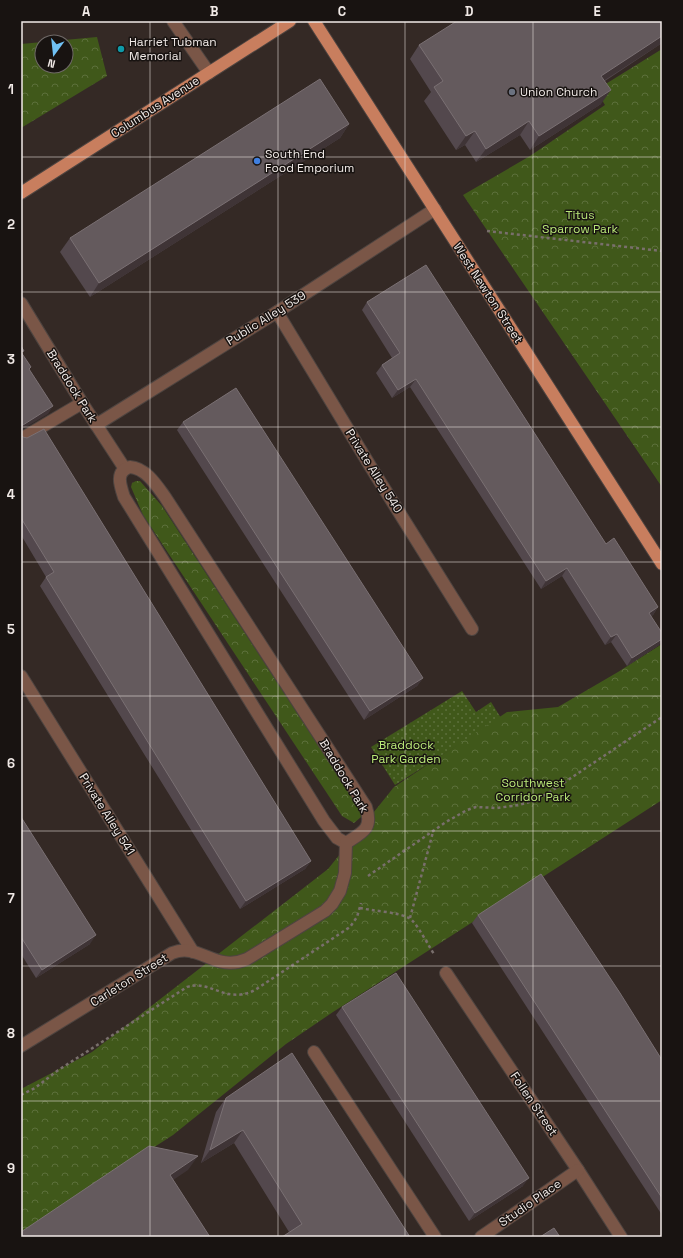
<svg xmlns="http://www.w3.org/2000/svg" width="683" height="1258" font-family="'Space Grotesk',sans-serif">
	<defs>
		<pattern id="grass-dots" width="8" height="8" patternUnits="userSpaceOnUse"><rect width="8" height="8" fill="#40581a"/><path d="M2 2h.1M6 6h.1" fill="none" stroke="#5c703b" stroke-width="1.8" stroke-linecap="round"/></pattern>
		<pattern id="park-crowns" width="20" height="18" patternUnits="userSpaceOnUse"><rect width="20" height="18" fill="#40581a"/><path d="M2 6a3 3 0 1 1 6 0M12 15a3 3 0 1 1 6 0" fill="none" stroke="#5c703b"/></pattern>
	</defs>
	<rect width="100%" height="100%" fill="#342925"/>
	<polygon fill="url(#grass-dots)" points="462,691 476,712 491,702 501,718 395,785 371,747"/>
	<g fill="url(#park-crowns)" fill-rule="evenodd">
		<path d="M97 37 107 76 21 128V44ZM42 42H66V66H42Z"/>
		<polygon points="662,49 662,487 463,195 530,156 605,105 596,90"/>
		<polygon points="136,481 140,481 162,506 359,808 361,817 354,823 342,816 143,515 131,487 132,483"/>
		<polygon points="662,644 662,800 333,1012 286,1044 173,1135 21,1233 21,1089 92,1052 328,869 394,787 507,712 558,707 618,672"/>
	</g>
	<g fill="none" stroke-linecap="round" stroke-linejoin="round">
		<defs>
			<g id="minor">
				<polyline points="173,21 209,73"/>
				<polyline points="21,303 82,403 125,469"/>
				<polyline points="277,312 372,469 472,629"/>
				<polyline points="96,425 277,312 435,209"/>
				<polyline points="21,439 82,403"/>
				<path d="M130 467C146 468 157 486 165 497L366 807C373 829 363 832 346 843L337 838 324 821 124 497C120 485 115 471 130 467Z"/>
				<polyline points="21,676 193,952"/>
				<polyline points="446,973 578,1170 621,1237"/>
				<path d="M21 1046 172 953C200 942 215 973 247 959L325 911 332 904 340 891 345 873 346 843"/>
				<polyline points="314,1052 435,1237"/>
				<polyline points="481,1237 578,1170"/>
			</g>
			<g id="major">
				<polyline points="314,21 662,564"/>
				<polyline points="21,193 290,21"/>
			</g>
		</defs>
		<use href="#minor" stroke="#4e4440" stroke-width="14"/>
		<use href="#major" stroke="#4e4440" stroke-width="14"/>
		<g stroke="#796f6c" stroke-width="2.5" stroke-dasharray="3 3" stroke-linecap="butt">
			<polyline points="487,231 662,251"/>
			<polyline points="368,876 446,822 467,810 476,807 497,808 519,805 536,800 550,792 662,717"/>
			<path d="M360 908C373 911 398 912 409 918 416 921 429 947 434 954"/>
			<polyline points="410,918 433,832"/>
			<path d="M21 1095 35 1088 57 1071 187 987C210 979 226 1005 255 990L350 927 357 917 361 903"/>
		</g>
		<use href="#minor" stroke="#7a5647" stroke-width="12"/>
		<use href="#major" stroke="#c87e5e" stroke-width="12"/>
	</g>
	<g fill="#53484d">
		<polygon points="662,43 605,81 601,104 530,150 520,135 476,162 465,145 456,150 424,101 431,92 410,59 419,45"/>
		<polygon points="349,124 340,138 90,297 60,252 70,238"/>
		<polygon points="367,302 606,544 658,607 653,615 651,616 659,645 627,666 611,642 605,645 562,576 541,589 410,387 392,398 376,373 382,365 392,358 362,310"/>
		<polygon points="183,422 423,678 417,686 364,720 177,430"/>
		<polygon points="21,435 311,861 305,869 240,909 40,586 46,577 21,535"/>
		<polygon points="21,817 90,944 36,978 21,954"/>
		<polygon points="478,915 662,1060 662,1215 472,923"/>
		<polygon points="342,1007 523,1186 469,1221 336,1015"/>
		<polygon points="226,1098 410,1237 289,1232 234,1143 201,1163 216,1112"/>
	</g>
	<g fill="#3f3436">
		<polygon points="662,36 662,43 591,89 601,76"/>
		<polygon points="611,90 601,104 530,150 539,136"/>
		<polygon points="529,121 520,135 476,162 486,149"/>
		<polygon points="349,124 340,138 90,297 99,283"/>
		<polygon points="475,131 465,145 456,150 466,136"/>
		<polygon points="416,379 410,387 392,398 398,390"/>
		<polygon points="53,406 48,414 21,430 21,426 23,425"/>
		<polygon points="567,568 562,576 541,589 546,581"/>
		<polygon points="658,607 653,615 644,621 649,613"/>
		<polygon points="617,634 611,642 605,645 611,637"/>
		<polygon points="662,639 662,641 659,645 627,666 632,658"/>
		<polygon points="423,678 417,686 364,720 370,711"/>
		<polygon points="311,861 305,869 240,909 246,901"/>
		<polygon points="96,935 90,944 36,978 42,970"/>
		<polygon points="243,1130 234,1143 201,1163 210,1150"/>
		<polygon points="198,1156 188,1170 160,1189 170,1175"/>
		<polygon points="529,1178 523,1186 469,1221 475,1213"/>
	</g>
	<g fill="#645a5d" stroke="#7a7073">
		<polygon points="457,21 662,21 662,36 601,76 611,90 539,136 529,121 486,149 475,131 466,136 434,87 443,81 419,45"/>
		<polygon points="320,79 349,124 99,283 70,238"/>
		<polygon points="426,265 606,544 614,538 658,607 649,613 662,633 662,639 632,658 617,634 611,637 567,568 546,581 416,379 398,390 382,365 400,353 367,302"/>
		<polygon points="21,346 24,351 21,352 31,367 29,369 53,406 23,425 21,426"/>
		<polygon points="236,388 423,678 370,711 183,422"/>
		<polygon points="44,429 311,861 246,901 46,577 54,572 21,518 21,435 23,437 27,438"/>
		<polygon points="21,817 96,935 42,970 21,937"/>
		<polygon points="541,874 620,993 662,1060 662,1198 478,915"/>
		<polygon points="396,973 529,1178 475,1213 342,1007"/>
		<polygon points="292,1053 410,1237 282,1237 302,1224 243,1130 210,1150 226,1098"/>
		<polygon points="149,1146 198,1156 170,1175 210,1237 21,1237 21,1232"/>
		<polygon points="554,1228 560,1237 540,1237"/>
	</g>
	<path fill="none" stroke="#f1eae7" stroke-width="1" stroke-opacity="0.55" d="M150 21V1237M278 21V1237M405 21V1237M533 21V1237M21 157H662M21 292H662M21 427H662M21 562H662M21 696H662M21 831H662M21 966H662M21 1101H662"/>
	<circle fill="#0f9aa8" stroke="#181311" stroke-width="1.5" cx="121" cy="49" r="4"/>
	<circle fill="#6b7280" stroke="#181311" stroke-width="1.5" cx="512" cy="92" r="4"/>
	<circle fill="#3f7fe0" stroke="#181311" stroke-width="1.5" cx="257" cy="161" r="4"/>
	<g text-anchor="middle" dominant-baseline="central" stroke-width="3" stroke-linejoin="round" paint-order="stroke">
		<g font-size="12" fill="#f1eae7" stroke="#181311" text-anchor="start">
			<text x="129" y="42">Harriet Tubman<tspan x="129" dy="14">Memorial</tspan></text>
			<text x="520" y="92">Union Church</text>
			<text x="265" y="154">South End<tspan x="265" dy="14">Food Emporium</tspan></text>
		</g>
		<g font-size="12" fill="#f1eae7" stroke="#181311">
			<text transform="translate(155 107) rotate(-33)">Columbus Avenue</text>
			<text transform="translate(488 293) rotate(57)">West Newton Street</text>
			<text transform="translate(266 318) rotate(-32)">Public Alley 539</text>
			<text transform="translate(72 386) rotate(58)">Braddock Park</text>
			<text transform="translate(374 471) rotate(58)">Private Alley 540</text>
			<text transform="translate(344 776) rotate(59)">Braddock Park</text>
			<text transform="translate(107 814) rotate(58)">Private Alley 541</text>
			<text transform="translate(129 980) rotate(-32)">Carleton Street</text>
			<text transform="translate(534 1104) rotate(56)">Follen Street</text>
			<text transform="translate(530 1203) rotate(-35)">Studio Place</text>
		</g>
		<g font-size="12" fill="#b9e878" stroke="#181311">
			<text x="580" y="215">Titus<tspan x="580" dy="14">Sparrow Park</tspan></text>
			<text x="406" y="745">Braddock<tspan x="406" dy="14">Park Garden</tspan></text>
			<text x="533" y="783">Southwest<tspan x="533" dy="14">Corridor Park</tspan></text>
		</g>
	</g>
	<rect width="683" height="1258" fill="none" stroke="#181311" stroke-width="44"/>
	<g transform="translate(54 54) rotate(195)"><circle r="19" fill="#181311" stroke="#6f6967"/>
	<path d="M0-3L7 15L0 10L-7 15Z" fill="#70c1f4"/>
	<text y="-6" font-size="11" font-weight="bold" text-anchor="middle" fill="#f1eae7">N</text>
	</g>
	<rect x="22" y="22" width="639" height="1214" fill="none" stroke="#f1eae7" stroke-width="1.5"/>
	<g font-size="13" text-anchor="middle" font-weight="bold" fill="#f1eae7">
		<text x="86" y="16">A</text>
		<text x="214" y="16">B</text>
		<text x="342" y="16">C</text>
		<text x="469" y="16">D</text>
		<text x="597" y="16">E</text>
		<text x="11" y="94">1</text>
		<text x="11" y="229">2</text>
		<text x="11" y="364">3</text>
		<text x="11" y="499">4</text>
		<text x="11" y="634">5</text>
		<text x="11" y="768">6</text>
		<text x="11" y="903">7</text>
		<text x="11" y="1038">8</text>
		<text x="11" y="1173">9</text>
	</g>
</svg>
